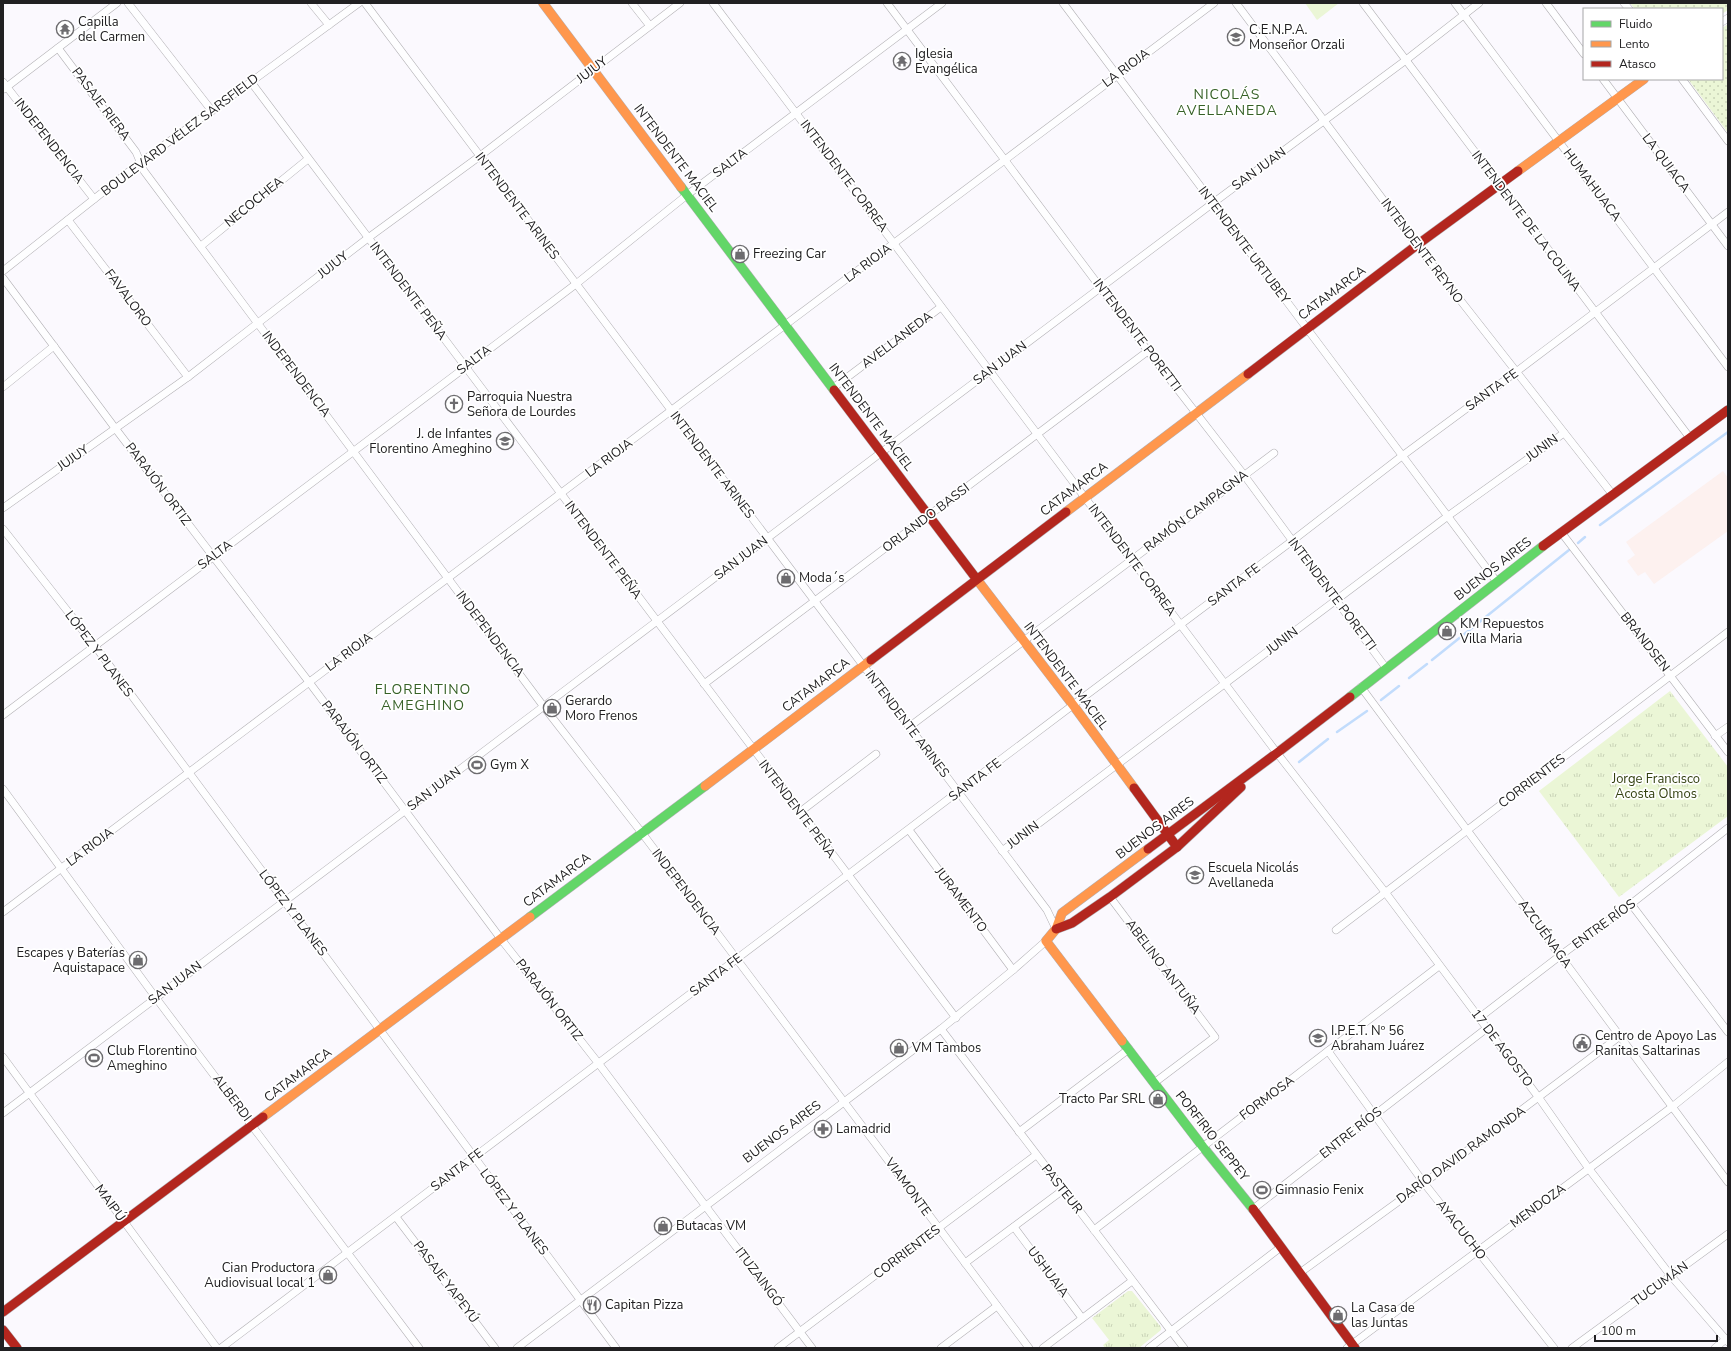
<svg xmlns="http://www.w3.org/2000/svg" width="1731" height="1351" font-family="'Nunito Sans',sans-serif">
	<defs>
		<pattern id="grass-dots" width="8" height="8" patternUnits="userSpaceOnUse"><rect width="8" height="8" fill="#ebf6d6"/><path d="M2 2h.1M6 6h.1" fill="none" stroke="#c9d3b7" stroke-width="1.8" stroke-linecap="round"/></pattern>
		<pattern id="park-tufts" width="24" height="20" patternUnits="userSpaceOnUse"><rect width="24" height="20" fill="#ebf6d6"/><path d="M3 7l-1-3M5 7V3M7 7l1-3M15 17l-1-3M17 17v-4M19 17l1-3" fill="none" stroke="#c9d3b7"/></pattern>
	</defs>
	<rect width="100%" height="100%" fill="#fbf9fe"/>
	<polygon fill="#fdf1ef" points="1723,471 1728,478 1728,531 1654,584 1645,572 1638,576 1627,561 1635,555 1626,542"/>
	<g fill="url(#grass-dots)">
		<polygon points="1630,3 1728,3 1728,10 1722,14 1722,9 1635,9"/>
		<polygon points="1728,24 1728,133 1688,79 1722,79 1722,28"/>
	</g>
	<g fill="url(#park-tufts)">
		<polygon points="1670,691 1728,767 1728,816 1619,897 1539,791"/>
		<polygon points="1128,1291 1132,1291 1161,1327 1161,1330 1139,1348 1105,1348 1103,1345 1109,1340 1092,1318"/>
	</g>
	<polygon fill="#ebf6d6" points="1305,3 1339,3 1317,20"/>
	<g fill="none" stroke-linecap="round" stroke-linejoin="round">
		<g stroke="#c2dcfc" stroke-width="2.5">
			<polyline points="1600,525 1728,432"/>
			<polyline points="1578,543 1585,537"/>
			<polyline points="1432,660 1569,550"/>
			<polyline points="1409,678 1427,664"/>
			<polyline points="1381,700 1399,686"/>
			<polyline points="1337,732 1367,711"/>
			<polyline points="1299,762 1328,739"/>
		</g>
		<defs>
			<g id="street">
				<polyline points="128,3 212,111"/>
				<polyline points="311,3 329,25"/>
				<polyline points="365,3 1047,910 1056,929"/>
				<polyline points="632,3 650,26"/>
				<polyline points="713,3 1277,753 1385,892 1539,1098 1589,1169 1671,1276 1728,1342"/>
				<polyline points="887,3 1148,351 1244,475 1386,668"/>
				<polyline points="1063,3 1497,582"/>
				<polyline points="1236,3 1417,245 1613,495"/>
				<polyline points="1363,3 1690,438"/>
				<polyline points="1455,3 1728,367"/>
				<polyline points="1546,3 1584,54"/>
				<polyline points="1624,3 1629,9"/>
				<polyline points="1722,22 1728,18"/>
				<polyline points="58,48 136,152 144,171 544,707 642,833 1029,1348"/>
				<polyline points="1603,79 1728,246"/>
				<polyline points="1682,79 1728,141"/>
				<polyline points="3,82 94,199"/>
				<polyline points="251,82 956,1018"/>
				<polyline points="4,89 117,3"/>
				<polyline points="68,220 188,377"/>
				<polyline points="201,246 308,159"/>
				<polyline points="3,271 141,162 359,3"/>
				<polyline points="3,278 115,428 309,682 501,939 599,1064 812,1348"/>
				<polyline points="3,387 54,346"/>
				<polyline points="833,388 941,307"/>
				<polyline points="3,508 188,377 368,238 480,156 680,3"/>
				<polyline points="3,529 95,646 616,1348"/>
				<polyline points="1561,532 1728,752"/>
				<polyline points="704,684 1148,351"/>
				<polyline points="1361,687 1728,1182"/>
				<polyline points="3,715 576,284 687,195 942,3"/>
				<polyline points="909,727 1274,453"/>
				<polyline points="1715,736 1728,727"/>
				<polyline points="3,789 156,998 419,1348"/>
				<polyline points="800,812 876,754"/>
				<polyline points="909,830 1013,970"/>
				<polyline points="1002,851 1448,516 1564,433"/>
				<polyline points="1110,897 1215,1037 1154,1083"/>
				<polyline points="1631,904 1728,1032"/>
				<polyline points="3,912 1214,3"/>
				<polyline points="1336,930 1728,632"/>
				<polyline points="1479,1018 1561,955 1631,904 1728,828"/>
				<polyline points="941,1029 1184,1348"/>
				<polyline points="1328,1051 1424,1183 1554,1348"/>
				<polyline points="3,1057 217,1348"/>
				<polyline points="3,1113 1213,203 1406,60 1479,3"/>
				<polyline points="1019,1132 1129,1049"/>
				<polyline points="1253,1209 1487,1028"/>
				<polyline points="396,1217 495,1348"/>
				<polyline points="1014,1227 1082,1318"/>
				<polyline points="1094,1230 1439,966"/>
				<polyline points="965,1263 1063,1190"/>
				<polyline points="1301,1272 1424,1183 1620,1036"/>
				<polyline points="221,1348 1073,705 1292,541 1402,456 1516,372 1728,212"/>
				<polyline points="517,1348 941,1029 1013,970 1046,941"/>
				<polyline points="778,1348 1036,1155"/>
				<polyline points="941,1348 997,1306"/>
				<polyline points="1043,1348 1132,1281"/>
				<polyline points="1149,1348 1281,1247"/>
				<polyline points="1347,1348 1672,1107 1728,1062"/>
				<polyline points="1572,1348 1728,1234"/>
				<polyline points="1715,1348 1726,1339"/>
			</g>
			<g id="fast">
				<polyline points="681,187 834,390"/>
				<polyline points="1350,697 1543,546"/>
				<polyline points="530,917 705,786"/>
				<polyline points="1122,1041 1203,1147 1253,1209"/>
			</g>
			<g id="slow">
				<polyline points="543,3 681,187"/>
				<polyline points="1518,171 1644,79"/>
				<polyline points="1066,512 1248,374"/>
				<polyline points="975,577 1073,705 1134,788"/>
				<polyline points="705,786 871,660"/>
				<polyline points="1122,1041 1046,941 1056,929 1062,913 1148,849"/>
				<polyline points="263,1117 530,917"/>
			</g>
			<g id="jam">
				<polyline points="1248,374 1417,245 1518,171"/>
				<polyline points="834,390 975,577"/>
				<polyline points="1543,546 1728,410"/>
				<polyline points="871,660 1066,512"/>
				<polyline points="1134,788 1177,847"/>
				<polyline points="1148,849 1277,753 1350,697"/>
				<polyline points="1056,929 1072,923 1110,897 1177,847 1241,787"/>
				<polyline points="1253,1209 1355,1348"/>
				<polyline points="3,1312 263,1117"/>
				<polyline points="3,1330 17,1348"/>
			</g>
		</defs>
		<use href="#street" stroke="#b2b0b4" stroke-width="8"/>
		<use href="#fast" stroke="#b2b0b4" stroke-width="10"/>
		<use href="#slow" stroke="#b2b0b4" stroke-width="10"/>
		<use href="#jam" stroke="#b2b0b4" stroke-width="10"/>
		<use href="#street" stroke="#fefeff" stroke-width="7"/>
		<use href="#fast" stroke="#63d668" stroke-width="9"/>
		<use href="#slow" stroke="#ff974d" stroke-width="9"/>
		<use href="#jam" stroke="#b3261e" stroke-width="9"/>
	</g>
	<defs>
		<symbol id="temple-ring" viewBox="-11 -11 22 22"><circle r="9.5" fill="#fff" stroke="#6d6c6f" stroke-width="1.5"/><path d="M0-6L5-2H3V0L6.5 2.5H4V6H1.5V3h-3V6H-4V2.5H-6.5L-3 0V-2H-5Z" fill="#6d6c6f"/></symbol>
		<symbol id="school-ring" viewBox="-11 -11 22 22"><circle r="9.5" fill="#fff" stroke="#6d6c6f" stroke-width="1.5"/><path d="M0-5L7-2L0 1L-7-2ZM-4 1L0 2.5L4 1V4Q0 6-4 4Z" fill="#6d6c6f"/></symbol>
		<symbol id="shop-ring" viewBox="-11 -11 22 22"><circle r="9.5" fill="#fff" stroke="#6d6c6f" stroke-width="1.5"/><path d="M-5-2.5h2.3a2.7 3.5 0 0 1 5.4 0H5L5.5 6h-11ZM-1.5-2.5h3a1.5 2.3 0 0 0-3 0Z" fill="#6d6c6f"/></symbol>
		<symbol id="church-ring" viewBox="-11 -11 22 22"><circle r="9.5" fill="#fff" stroke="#6d6c6f" stroke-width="1.5"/><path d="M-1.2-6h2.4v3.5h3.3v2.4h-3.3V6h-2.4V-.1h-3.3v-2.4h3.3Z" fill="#6d6c6f"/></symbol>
		<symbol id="stadium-ring" viewBox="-11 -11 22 22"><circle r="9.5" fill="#fff" stroke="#6d6c6f" stroke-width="1.5"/><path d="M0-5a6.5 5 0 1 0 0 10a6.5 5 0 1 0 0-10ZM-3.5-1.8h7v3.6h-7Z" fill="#6d6c6f"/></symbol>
		<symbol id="civic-ring" viewBox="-11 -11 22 22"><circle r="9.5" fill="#fff" stroke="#6d6c6f" stroke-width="1.5"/><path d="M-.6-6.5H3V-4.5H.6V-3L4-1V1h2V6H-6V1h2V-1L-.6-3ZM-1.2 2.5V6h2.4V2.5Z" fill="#6d6c6f"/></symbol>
		<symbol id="pharmacy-ring" viewBox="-11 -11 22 22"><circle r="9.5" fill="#fff" stroke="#6d6c6f" stroke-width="1.5"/><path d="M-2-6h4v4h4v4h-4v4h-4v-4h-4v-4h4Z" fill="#6d6c6f"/></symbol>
		<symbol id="restaurant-ring" viewBox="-11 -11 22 22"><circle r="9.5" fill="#fff" stroke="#6d6c6f" stroke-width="1.5"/><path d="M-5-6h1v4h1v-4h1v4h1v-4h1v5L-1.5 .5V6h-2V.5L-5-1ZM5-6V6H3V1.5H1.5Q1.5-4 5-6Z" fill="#6d6c6f"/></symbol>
	</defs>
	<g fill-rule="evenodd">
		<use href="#temple-ring" x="55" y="19" width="20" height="20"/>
		<use href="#school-ring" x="1226" y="27" width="20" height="20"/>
		<use href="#temple-ring" x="892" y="51" width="20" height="20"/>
		<use href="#shop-ring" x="730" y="244" width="20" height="20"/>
		<use href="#church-ring" x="444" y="394" width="20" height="20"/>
		<use href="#school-ring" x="495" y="431" width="20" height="20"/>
		<use href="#shop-ring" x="776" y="568" width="20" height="20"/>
		<use href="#shop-ring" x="1437" y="621" width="20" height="20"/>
		<use href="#shop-ring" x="542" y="698" width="20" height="20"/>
		<use href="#stadium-ring" x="467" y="755" width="20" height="20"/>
		<use href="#school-ring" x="1185" y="865" width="20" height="20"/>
		<use href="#shop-ring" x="128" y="950" width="20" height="20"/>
		<use href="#school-ring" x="1308" y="1028" width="20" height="20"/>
		<use href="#civic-ring" x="1572" y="1033" width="20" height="20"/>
		<use href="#shop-ring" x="889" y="1038" width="20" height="20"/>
		<use href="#stadium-ring" x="84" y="1048" width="20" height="20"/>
		<use href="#shop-ring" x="1148" y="1089" width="20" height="20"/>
		<use href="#pharmacy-ring" x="813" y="1119" width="20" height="20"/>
		<use href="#stadium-ring" x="1252" y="1180" width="20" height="20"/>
		<use href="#shop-ring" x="653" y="1216" width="20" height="20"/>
		<use href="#shop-ring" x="318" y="1265" width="20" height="20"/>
		<use href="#restaurant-ring" x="582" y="1295" width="20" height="20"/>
		<use href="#shop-ring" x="1328" y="1305" width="20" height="20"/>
	</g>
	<g text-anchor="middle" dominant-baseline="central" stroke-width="3.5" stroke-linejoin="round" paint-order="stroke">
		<g font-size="13" fill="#212022" stroke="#fff" text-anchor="start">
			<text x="78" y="22">Capilla<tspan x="78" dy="15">del Carmen</tspan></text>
			<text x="1249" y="30">C.E.N.P.A.<tspan x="1249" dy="15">Monseñor Orzali</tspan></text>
			<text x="915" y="54">Iglesia<tspan x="915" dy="15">Evangélica</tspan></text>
			<text x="753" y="254">Freezing Car</text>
			<text x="467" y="397">Parroquia Nuestra<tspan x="467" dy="15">Señora de Lourdes</tspan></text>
			<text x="492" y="434" text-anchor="end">J. de Infantes<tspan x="492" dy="15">Florentino Ameghino</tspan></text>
			<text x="799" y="578">Moda´s</text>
			<text x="1460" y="624">KM Repuestos<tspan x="1460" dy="15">Villa Maria</tspan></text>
			<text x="565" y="701">Gerardo<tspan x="565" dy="15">Moro Frenos</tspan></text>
			<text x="490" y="765">Gym X</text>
			<text x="1208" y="868">Escuela Nicolás<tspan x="1208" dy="15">Avellaneda</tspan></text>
			<text x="125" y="953" text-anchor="end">Escapes y Baterías<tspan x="125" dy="15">Aquistapace</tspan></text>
			<text x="1331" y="1031">I.P.E.T. Nº 56<tspan x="1331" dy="15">Abraham Juárez</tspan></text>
			<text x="1595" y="1036">Centro de Apoyo Las<tspan x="1595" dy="15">Ranitas Saltarinas</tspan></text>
			<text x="912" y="1048">VM Tambos</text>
			<text x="107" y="1051">Club Florentino<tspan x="107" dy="15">Ameghino</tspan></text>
			<text x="1145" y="1099" text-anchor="end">Tracto Par SRL</text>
			<text x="836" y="1129">Lamadrid</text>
			<text x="1275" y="1190">Gimnasio Fenix</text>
			<text x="676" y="1226">Butacas VM</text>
			<text x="315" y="1268" text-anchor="end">Cian Productora<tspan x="315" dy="15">Audiovisual local 1</tspan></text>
			<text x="605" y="1305">Capitan Pizza</text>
			<text x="1351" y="1308">La Casa de<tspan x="1351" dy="15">las Juntas</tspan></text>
		</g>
		<g font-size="13" fill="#212022" stroke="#fff">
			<text transform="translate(1126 68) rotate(-37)">LA RIOJA</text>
			<text transform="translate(592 70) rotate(-37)">JUJUY</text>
			<text transform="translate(101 104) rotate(53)">PASAJE RIERA</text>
			<text transform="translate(180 135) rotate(-37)">BOULEVARD VÉLEZ SARSFIELD</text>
			<text transform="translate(49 141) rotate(52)">INDEPENDENCIA</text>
			<text transform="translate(676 158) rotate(53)">INTENDENTE MACIEL</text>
			<text transform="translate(730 163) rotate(-37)">SALTA</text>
			<text transform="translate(1666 163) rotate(53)">LA QUIACA</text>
			<text transform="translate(1259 169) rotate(-36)">SAN JUAN</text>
			<text transform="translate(844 176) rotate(53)">INTENDENTE CORREA</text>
			<text transform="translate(1592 185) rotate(53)">HUMAHUACA</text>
			<text transform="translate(254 202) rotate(-39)">NECOCHEA</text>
			<text transform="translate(517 206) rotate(53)">INTENDENTE ARINES</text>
			<text transform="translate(1526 221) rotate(53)">INTENDENTE DE LA COLINA</text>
			<text transform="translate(1244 245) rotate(53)">INTENDENTE URTUBEY</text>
			<text transform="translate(1422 251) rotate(53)">INTENDENTE REYNO</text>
			<text transform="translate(868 263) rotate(-37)">LA RIOJA</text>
			<text transform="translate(333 265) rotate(-38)">JUJUY</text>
			<text transform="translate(408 291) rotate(53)">INTENDENTE PEÑA</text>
			<text transform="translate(1332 293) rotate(-37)">CATAMARCA</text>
			<text transform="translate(128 298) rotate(53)">FAVALORO</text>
			<text transform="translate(1137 335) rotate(53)">INTENDENTE PORETTI</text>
			<text transform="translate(897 340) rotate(-37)">AVELLANEDA</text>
			<text transform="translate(474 360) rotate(-37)">SALTA</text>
			<text transform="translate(1000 363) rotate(-37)">SAN JUAN</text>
			<text transform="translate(296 374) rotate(53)">INDEPENDENCIA</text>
			<text transform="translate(1492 390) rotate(-36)">SANTA FE</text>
			<text transform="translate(871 417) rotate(53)">INTENDENTE MACIEL</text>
			<text transform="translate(1542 448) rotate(-36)">JUNIN</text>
			<text transform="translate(73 458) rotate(-35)">JUJUY</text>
			<text transform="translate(609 458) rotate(-37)">LA RIOJA</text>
			<text transform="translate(712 465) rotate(53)">INTENDENTE ARINES</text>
			<text transform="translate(158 484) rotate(53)">PARAJÓN ORTIZ</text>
			<text transform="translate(1074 489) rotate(-37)">CATAMARCA</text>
			<text transform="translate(1196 511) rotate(-37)">RAMÓN CAMPAGNA</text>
			<text transform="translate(926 518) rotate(-37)">ORLANDO BASSI</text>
			<text transform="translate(603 550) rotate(53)">INTENDENTE PEÑA</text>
			<text transform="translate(215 555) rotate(-37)">SALTA</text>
			<text transform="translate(741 558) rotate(-37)">SAN JUAN</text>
			<text transform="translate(1132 560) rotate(53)">INTENDENTE CORREA</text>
			<text transform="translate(1493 569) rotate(-38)">BUENOS AIRES</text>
			<text transform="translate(1234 585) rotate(-37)">SANTA FE</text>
			<text transform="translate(1332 594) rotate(53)">INTENDENTE PORETTI</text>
			<text transform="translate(490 634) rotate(53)">INDEPENDENCIA</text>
			<text transform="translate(1282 641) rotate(-37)">JUNIN</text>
			<text transform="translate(1645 642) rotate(52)">BRANDSEN</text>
			<text transform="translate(349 652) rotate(-37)">LA RIOJA</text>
			<text transform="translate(99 654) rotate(53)">LÓPEZ Y PLANES</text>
			<text transform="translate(1066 676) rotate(53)">INTENDENTE MACIEL</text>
			<text transform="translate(816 685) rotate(-37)">CATAMARCA</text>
			<text transform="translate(907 724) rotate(53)">INTENDENTE ARINES</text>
			<text transform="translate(354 742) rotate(53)">PARAJÓN ORTIZ</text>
			<text transform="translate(975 780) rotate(-37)">SANTA FE</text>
			<text transform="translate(1532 781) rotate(-37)">CORRIENTES</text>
			<text transform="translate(434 789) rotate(-37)">SAN JUAN</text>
			<text transform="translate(797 809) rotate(53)">INTENDENTE PEÑA</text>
			<text transform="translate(1155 828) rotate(-37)">BUENOS AIRES</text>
			<text transform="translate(1023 835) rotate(-37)">JUNIN</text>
			<text transform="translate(90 847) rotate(-37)">LA RIOJA</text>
			<text transform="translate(557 880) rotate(-37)">CATAMARCA</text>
			<text transform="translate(686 892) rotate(53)">INDEPENDENCIA</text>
			<text transform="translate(961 900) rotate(53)">JURAMENTO</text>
			<text transform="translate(293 913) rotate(53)">LÓPEZ Y PLANES</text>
			<text transform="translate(1604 924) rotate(-36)">ENTRE RÍOS</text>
			<text transform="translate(1545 934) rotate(54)">AZCUÉNAGA</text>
			<text transform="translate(1163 967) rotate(53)">ABELINO ANTUÑA</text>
			<text transform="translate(716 975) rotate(-37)">SANTA FE</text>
			<text transform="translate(175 983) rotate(-37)">SAN JUAN</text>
			<text transform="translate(549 1000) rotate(52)">PARAJÓN ORTIZ</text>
			<text transform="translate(1502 1048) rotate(53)">17 DE AGOSTO</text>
			<text transform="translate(298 1075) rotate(-37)">CATAMARCA</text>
			<text transform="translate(232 1098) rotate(53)">ALBERDI</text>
			<text transform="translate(1267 1098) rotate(-37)">FORMOSA</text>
			<text transform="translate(782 1132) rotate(-37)">BUENOS AIRES</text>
			<text transform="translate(1351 1133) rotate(-38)">ENTRE RÍOS</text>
			<text transform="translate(1212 1136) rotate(52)">PORFIRIO SEPPEY</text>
			<text transform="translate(1461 1155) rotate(-36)">DARÍO DAVID RAMONDA</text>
			<text transform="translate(457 1170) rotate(-37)">SANTA FE</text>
			<text transform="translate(908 1187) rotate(54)">VIAMONTE</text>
			<text transform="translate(1062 1189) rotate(52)">PASTEUR</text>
			<text transform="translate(110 1203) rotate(54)">MAIPÚ</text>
			<text transform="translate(1538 1206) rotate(-36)">MENDOZA</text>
			<text transform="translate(514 1212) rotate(53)">LÓPEZ Y PLANES</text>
			<text transform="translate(1461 1230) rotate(52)">AYACUCHO</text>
			<text transform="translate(907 1252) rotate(-37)">CORRIENTES</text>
			<text transform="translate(1048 1272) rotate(53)">USHUAIA</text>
			<text transform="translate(759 1277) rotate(53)">ITUZAINGÓ</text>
			<text transform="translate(446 1282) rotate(53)">PASAJE YAPEYÚ</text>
			<text transform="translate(1660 1284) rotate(-36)">TUCUMÁN</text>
		</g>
		<g font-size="13" fill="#334010" stroke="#fff">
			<text x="1656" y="779">Jorge Francisco<tspan x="1656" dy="15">Acosta Olmos</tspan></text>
		</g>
		<g font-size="14" letter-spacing="1" fill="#366127" stroke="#fff">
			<text x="1227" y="94">NICOLÁS<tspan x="1227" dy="16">AVELLANEDA</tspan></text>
			<text x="423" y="689">FLORENTINO<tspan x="423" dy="16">AMEGHINO</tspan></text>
		</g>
	</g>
	<rect width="1731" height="1351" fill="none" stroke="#212022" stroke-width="8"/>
	<rect x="1583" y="8" width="140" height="72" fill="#ffffff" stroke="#a6a6a7"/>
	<rect x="1591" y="21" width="20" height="6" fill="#63d668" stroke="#a6a6a7"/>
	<text x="1619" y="28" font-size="12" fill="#212022">Fluido</text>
	<rect x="1591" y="41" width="20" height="6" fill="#ff974d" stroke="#a6a6a7"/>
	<text x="1619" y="48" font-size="12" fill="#212022">Lento</text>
	<rect x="1591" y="61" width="20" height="6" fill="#b3261e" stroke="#a6a6a7"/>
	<text x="1619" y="68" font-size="12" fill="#212022">Atasco</text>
	<path d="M1595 1335v6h122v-6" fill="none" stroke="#212022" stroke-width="2"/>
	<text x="1601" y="1335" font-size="12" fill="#212022" stroke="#ffffff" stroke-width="3" paint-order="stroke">100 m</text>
</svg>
